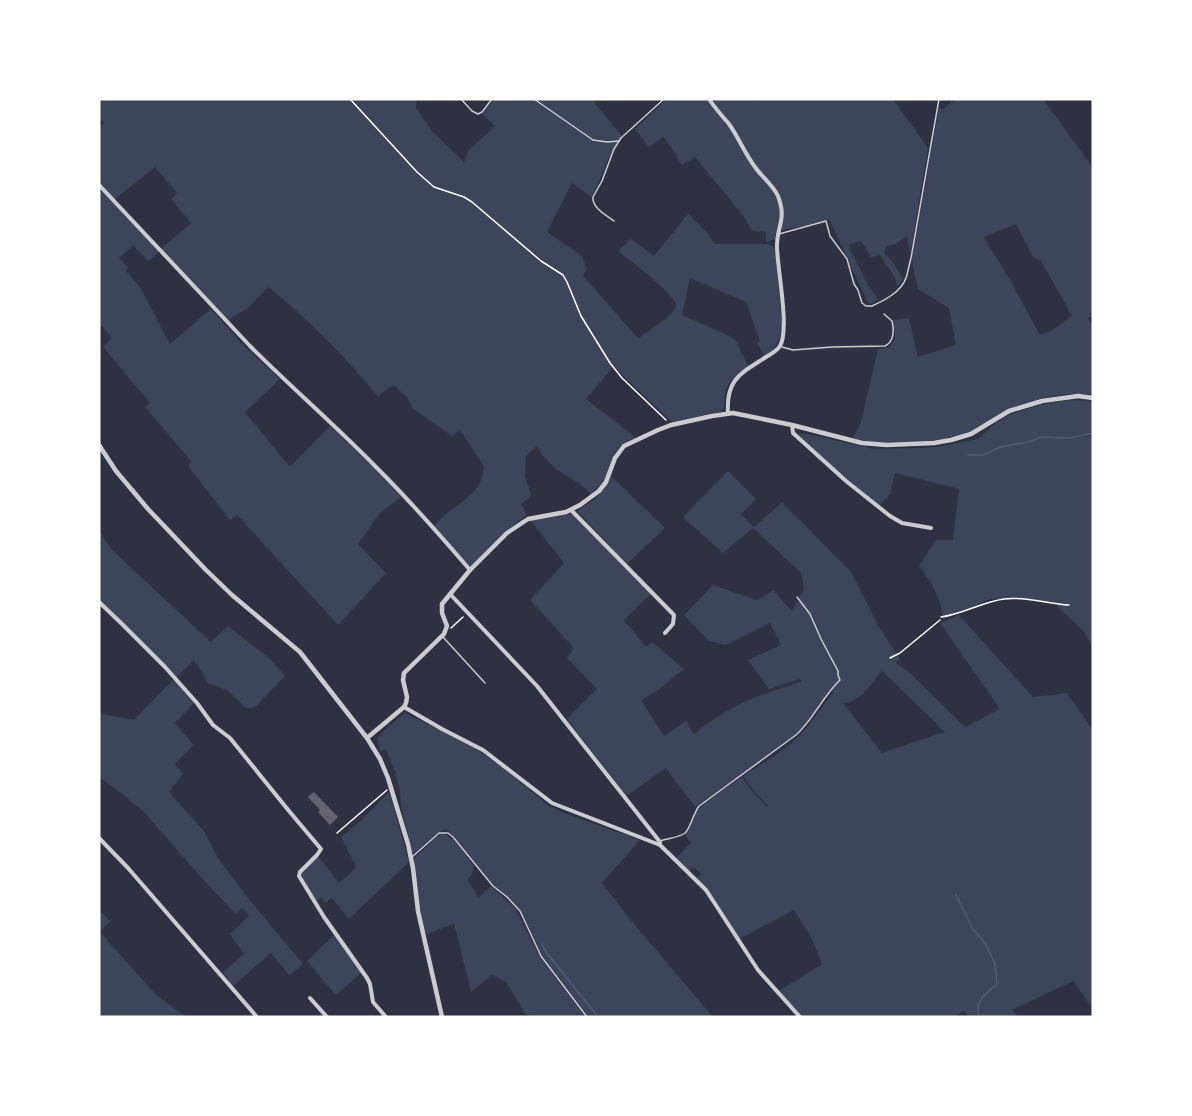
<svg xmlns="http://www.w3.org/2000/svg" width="1192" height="1116" font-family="Barlow,sans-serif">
	<rect width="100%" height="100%" fill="#2d3142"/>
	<g fill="#3c4559" fill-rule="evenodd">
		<path d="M99 99H417L416 108 432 131 464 162 468 151 495 126 482 114 494 99H594L596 105 622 136C608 154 602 177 592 197L572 183 547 232 582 256 587 269 583 276 638 338C645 334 677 313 676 305 674 293 629 260 618 251L631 239 654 256 688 214 707 233 715 244H766L775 247 782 328C779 341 776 350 764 356L757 343 760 341 746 302 690 278 682 315 730 336 737 342 748 366C741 372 731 378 727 387 724 395 726 404 722 411L672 422 621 374 614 366 586 399 635 437 619 447 613 456 606 476 600 485 591 494 579 483 556 469 543 456 537 446 526 456 525 477 531 494 528 499 521 504 527 515C506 528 489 548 471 566H468L434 527C445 510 468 503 479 484 482 479 483 472 484 466L460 430 452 436 412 408 407 397 393 385 378 396C345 357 308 319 268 287L248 308 228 320 161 249 191 223 171 199 177 193 155 167 114 200 99 183V130L104 123 99 118Z"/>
		<polygon points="664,99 707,99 728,126 755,169 776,194 781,212 776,239 766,242 766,232 752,231 744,217 695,157 682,165 664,137 649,147 635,129 665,101"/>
		<polygon points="711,99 757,99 758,101 762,99 893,99 928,148 910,255 907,236 896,244 887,246 884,253 893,262 903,279 897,287 895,278 880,255 871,257 861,241 848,245 868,285 878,299 872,304 868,303 829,219 812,225 781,230 783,218 778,194 757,168"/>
		<path d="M956 99H1043L1093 168V315L1088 318 1093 326V394H1068L1042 398 1009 409 970 432 934 441 873 443 853 438 861 422 878 349 889 347 895 339 893 320 909 318 918 357 956 345 949 308 918 289 913 267 912 256 939 108 943 109ZM1016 224 1033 257 1041 261 1072 316 1049 332 1040 335 1009 278 984 237Z"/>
		<polygon points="103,191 159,252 148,261 133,245 119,258 128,268 126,271 140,287 170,344 211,309 248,350 280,379 245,412 290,467 330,426 377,471 401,497 380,513 358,544 386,573 338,625 237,515 230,520 188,466 192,462 145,407 150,403 103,347 112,338 102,326 99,327 99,195"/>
		<path d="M1069 400 1093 401V647L1084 632 1058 607V603L1019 598 990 599 942 620C945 605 929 577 919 566L936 540H953L959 489 895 473 890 494 879 506 837 471 799 435 803 433 874 449 922 448 942 446 978 439 992 426 1008 415 1040 405Z"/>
		<path d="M728 471 756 499 741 514 754 527 782 502 851 572 879 627 900 659 895 662 910 673 965 727 1000 709 940 623 959 615 1033 697 1067 693 1093 730V1009L1073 981 1012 1010 1018 1017H969L964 1010 956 1017H802L779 991 822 964 811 937 794 910 739 939 707 889 697 878 701 874 693 867 689 871 676 858 691 843 685 835 697 810 706 801 742 777 752 791 766 806H768L753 790 743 776C761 764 787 749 801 734 813 721 823 706 834 691L833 690 798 733 695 807 666 768 626 796 567 719 597 689 567 658 574 648 530 600 564 563 531 521 536 519 572 514 651 594 624 620 646 647 652 642 684 669 657 691 641 700 664 736 686 721 694 734C713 719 734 705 756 697 771 691 787 687 802 681L799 679 769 689 748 660 781 645 770 623 726 645 709 641 684 615 713 585 757 600 773 590 792 611 804 589 801 573 753 528 723 553 683 517ZM882 671 945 732 882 753 843 703C865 699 868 687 882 671Z"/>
		<polygon points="612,477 665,528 627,564 577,511 595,499"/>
		<polygon points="99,531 112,550 211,642 228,626 270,659 285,676 254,708 246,708 227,690 208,683 194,660 177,677 99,602"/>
		<polygon points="174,679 194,703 175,723 193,745 175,764 183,774 169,792 204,831 218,858 248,898 303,964 289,975 271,953 233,986 223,972 244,954 230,934 249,916 242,908 236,914 207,884 144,812 116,789 99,777 99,713 134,720"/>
		<polygon points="405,713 475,748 509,773 549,806 564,813 640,840 602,883 629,918 713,1017 588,1017 542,955 527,923 517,906 496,888 451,833 446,829 437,833 413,854 401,807 400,791 395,774 396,773 385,749 380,752 377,738 389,726"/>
		<path d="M389 792 409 862 349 919 332 898 325 903 321 897 317 901C299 875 295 879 318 856L339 883 351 873 356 867 341 837 364 818Z"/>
		<path d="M442 833C455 837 465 855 474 865L472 875 467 880 479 897 491 886 515 908 540 957 585 1017H531L526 1015 506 982 492 975 471 992 454 923 426 935 418 902 414 859 438 835Z"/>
		<polygon points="99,910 110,921 100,932 157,996 187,1017 99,1017"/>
		<polygon points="335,934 362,972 336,995 307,961"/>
	</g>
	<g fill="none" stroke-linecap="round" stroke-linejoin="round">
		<g stroke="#4f5d75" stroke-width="1.5">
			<polyline points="968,455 983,455 1001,447 1028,442 1041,437 1069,438 1093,433"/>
			<path d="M956 895 972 928 986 944 995 964 997 984C986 994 974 1000 979 1017"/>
			<polyline points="542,944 546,952 598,1017"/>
		</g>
	</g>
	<polygon fill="#626471" points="314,792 338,817 330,825 318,812 320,810 308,797"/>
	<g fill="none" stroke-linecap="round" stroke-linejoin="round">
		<g stroke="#fff" stroke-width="1.5">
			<polyline points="350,99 417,172 434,187 464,197 472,202 541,261 563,275 567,282 581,316 610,363 622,378 666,420"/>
			<path d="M941 617C963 614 982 602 1004 599 1025 596 1048 604 1069 605"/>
			<polyline points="451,628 463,617"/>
			<polyline points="890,658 900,653 940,620"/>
			<polyline points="337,833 387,790"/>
		</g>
		<g stroke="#caccd0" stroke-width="1.5">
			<polyline points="461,99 472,111 478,114 482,112 492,99"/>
			<polyline points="534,99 593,140 607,142 619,141"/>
			<path d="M614 221C606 215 592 208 593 197L602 181 614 149 621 138 664 99"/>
			<path d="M779 234 826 221 830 236 847 259 854 284 858 290 862 303 866 306H872C885 300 901 292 906 278 908 272 909 265 911 258L939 99"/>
			<path d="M782 347 793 350 832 347 885 346C895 341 894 330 892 321L884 314"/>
			<polyline points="443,637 485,683"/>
			<path d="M660 841C668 838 678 838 685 833 690 829 693 814 699 806L796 735C814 719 822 697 840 680L838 675V671L821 639 810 614 797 597"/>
			<polyline points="412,857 439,833 448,833 453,837 493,886 507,897 520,911 541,956 587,1017"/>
		</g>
		<g stroke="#caccd0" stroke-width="4">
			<path d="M709 99C715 108 722 116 729 124 739 138 745 154 755 167 762 177 773 185 778 196 787 220 777 225 777 246 777 268 790 329 780 346 777 351 771 354 766 357 740 374 726 379 728 413"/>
			<path d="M99 185 250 346C291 387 336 426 377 468 409 500 440 535 470 570"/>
			<polyline points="792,425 793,433 846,481 890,516 902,523 931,528"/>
			<polyline points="571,510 674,615 673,624 665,633"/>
			<polyline points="450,594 537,686 660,842 660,845"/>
			<polyline points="99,602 120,622 165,667 197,703 213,725 230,738 289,811 321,849 317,855 300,872 299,876 324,917 367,978 370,984 373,1002 386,1017"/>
			<polyline points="404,707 442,729 483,750 552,803 660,845 706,890 758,970 800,1017"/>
			<polyline points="99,838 128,868 257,1017"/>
			<polyline points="310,998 327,1017"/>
		</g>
		<g stroke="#caccd0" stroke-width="4.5">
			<polyline points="99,445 116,471 148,509 206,570 232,595 300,652 367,738 380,759 388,778 408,844 413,868 418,911 442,1017"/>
			<polyline points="367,738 404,707 406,703 407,697 403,680 404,673 444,634 447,626 442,613 442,604 470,570 507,533 528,519 566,512 580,505 599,491 606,482 615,458 624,446 658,430 671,425 712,416 733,413 792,425 862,443 887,445 934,443 951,440 971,434 1009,411 1042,401 1078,396 1093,398"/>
		</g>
	</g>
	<rect width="1192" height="1116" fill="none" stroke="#ffffff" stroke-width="201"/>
</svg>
